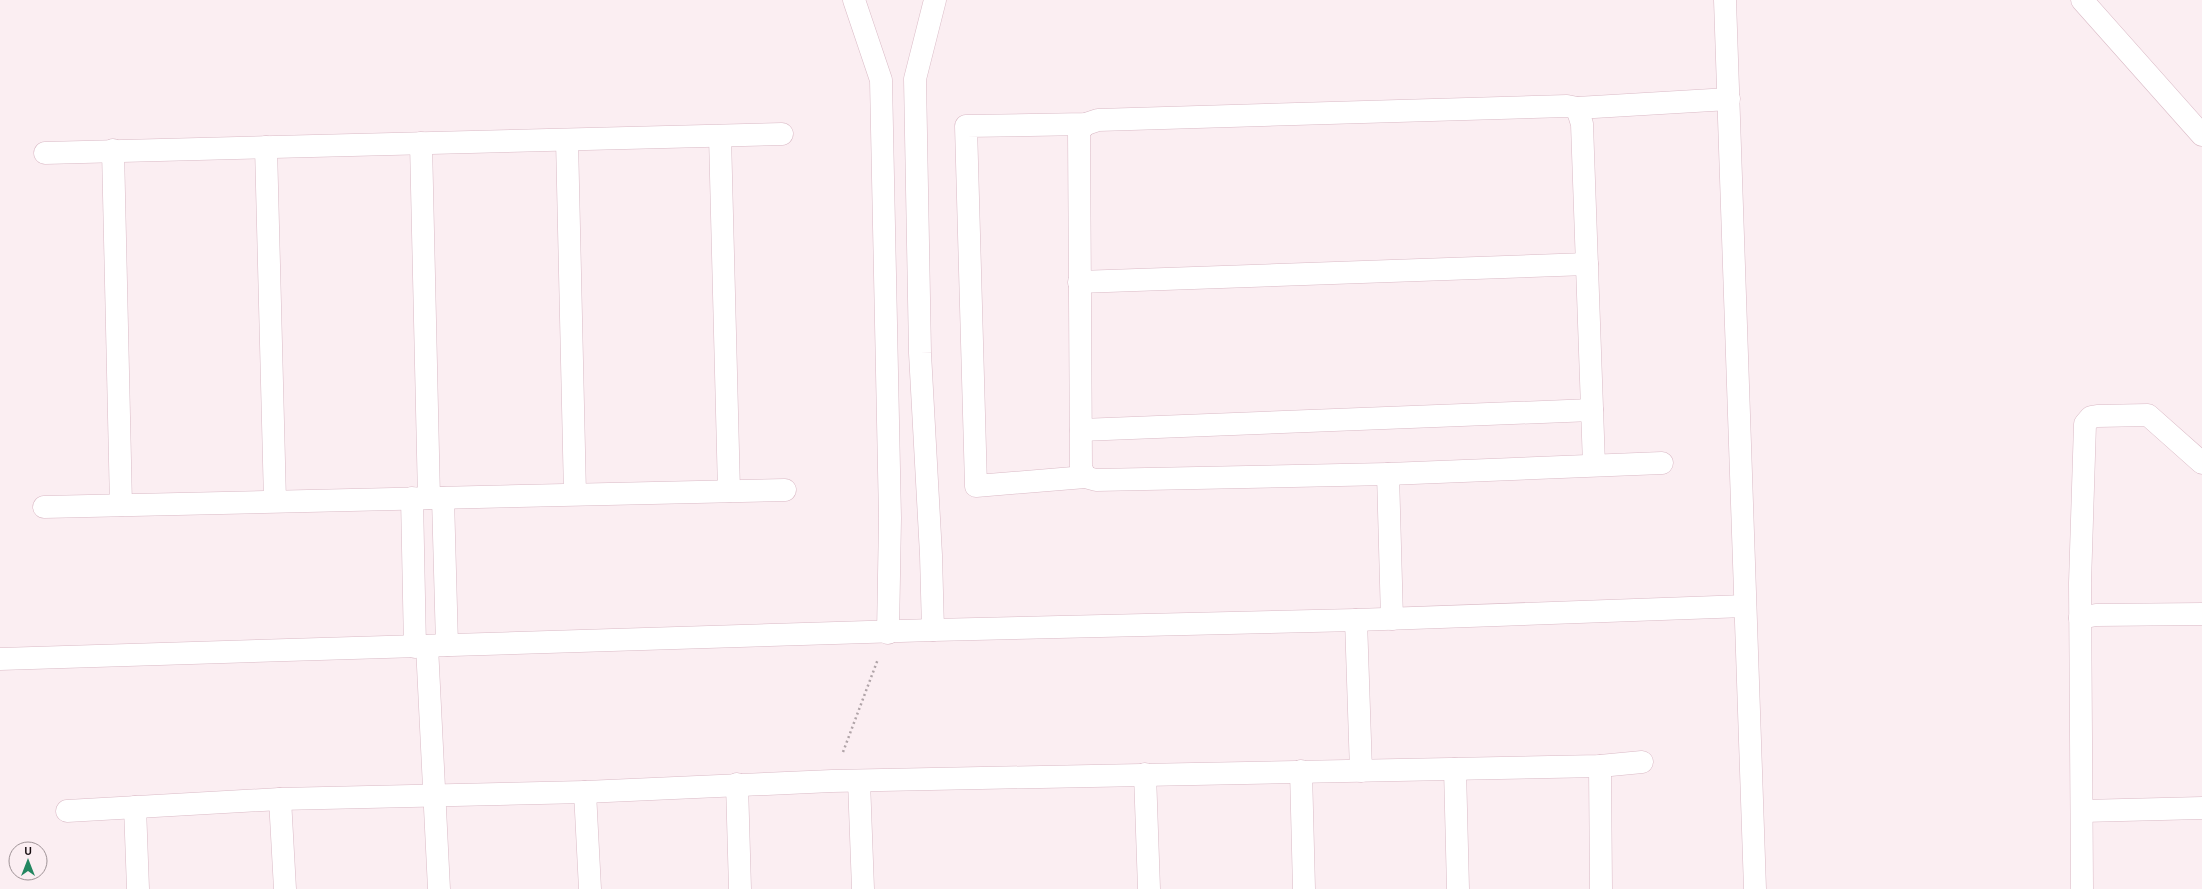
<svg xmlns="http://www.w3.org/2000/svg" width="2202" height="889" font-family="Ubuntu,sans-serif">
	<rect width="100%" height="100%" fill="#fbeef2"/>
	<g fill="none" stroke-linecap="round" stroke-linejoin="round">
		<defs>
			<g id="street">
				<polyline points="854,0 881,80 890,518 888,633"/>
				<polyline points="1725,0 1755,889"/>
				<polyline points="2082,0 2202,135"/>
				<polyline points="1577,108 1582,124 1594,465"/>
				<polyline points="720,136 729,491"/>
				<polyline points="567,140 575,494"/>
				<polyline points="421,143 429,498"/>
				<polyline points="266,147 275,501"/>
				<polyline points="113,150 121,505"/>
				<polyline points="45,153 782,134"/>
				<polyline points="1079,282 1587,264"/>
				<polyline points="1081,430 1592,410"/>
				<polyline points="1662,463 1388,474 1096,480 1085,477 976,486 966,126 1086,124 1098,120 1567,106 1577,108 1729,99"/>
				<polyline points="1388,474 1392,619"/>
				<polyline points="1085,477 1081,467 1079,131 1086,124"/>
				<polyline points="412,498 415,647"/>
				<polyline points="443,498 447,645"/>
				<polyline points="44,507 785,490"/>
				<polyline points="2080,618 2096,615 2202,614"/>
				<polyline points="1356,620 1361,771"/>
				<polyline points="933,630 931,555 920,353 915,79 935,0"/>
				<polyline points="427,646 439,889"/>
				<polyline points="0,659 933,630 1356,620 1745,606"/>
				<polyline points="1600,766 1601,889"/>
				<polyline points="1455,769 1458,889"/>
				<polyline points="1301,771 1304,889"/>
				<polyline points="1145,774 1149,889"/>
				<polyline points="859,781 863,889"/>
				<polyline points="737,784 740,889"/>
				<polyline points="585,792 590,889"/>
				<polyline points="280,799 285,889"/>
				<polyline points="135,807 138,889"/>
				<polyline points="67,811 280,799 585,792 832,781 1600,766 1642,762"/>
				<polyline points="2083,811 2202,808"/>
				<polyline points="2082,889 2080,583 2085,424 2091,417 2097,416 2148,415 2202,463"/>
			</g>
		</defs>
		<use href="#street" stroke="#dabac6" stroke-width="23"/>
		<polyline stroke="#b0a4a8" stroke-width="2.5" stroke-dasharray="2 3" stroke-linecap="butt" points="843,752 878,659"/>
		<use href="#street" stroke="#fff" stroke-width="22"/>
	</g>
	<g transform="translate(28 861)"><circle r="19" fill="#fbeef2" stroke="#9f9397"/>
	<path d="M0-3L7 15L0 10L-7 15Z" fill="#238660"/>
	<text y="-6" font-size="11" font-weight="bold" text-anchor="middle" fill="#150b0f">U</text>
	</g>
</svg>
